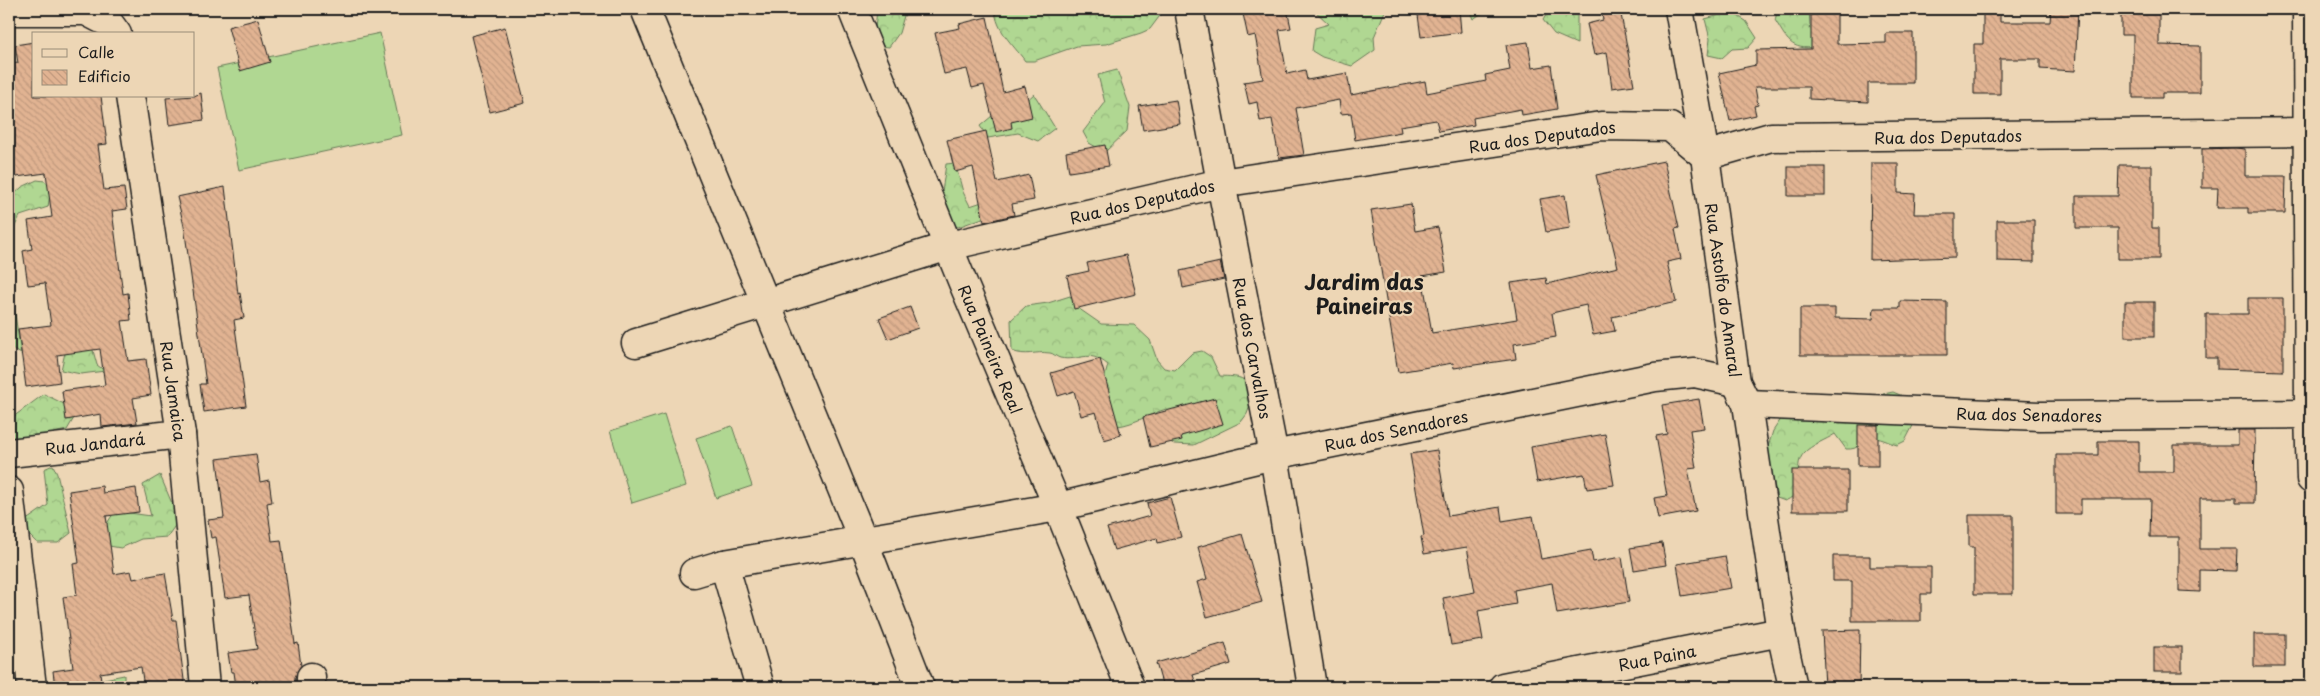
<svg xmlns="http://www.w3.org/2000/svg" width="2320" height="696" font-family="'Playpen Sans',sans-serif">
	<defs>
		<pattern id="forest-crowns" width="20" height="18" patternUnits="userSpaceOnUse" patternTransform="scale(1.25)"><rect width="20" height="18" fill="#b0d792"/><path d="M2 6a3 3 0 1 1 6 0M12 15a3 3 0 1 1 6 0" fill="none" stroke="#97b87d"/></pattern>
		<pattern id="building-back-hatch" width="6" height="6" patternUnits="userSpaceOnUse" patternTransform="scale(1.25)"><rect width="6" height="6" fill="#e1b392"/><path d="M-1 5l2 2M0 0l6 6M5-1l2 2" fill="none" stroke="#c0997d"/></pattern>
	</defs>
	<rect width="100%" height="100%" fill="#edd6b5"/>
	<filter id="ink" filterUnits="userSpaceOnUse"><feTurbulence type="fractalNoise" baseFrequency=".02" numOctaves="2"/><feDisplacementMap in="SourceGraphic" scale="10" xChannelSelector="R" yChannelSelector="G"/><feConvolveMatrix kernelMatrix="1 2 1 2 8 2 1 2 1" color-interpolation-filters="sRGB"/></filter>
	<g filter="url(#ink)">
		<g fill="url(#forest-crowns)" stroke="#667a57">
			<polygon points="877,9 906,9 899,33 889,47 881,46 875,29"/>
			<path d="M995 9H1165L1150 29 1141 33 1106 44 1077 46 1034 61H1025C1013 44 996 31 995 9Z"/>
			<polygon points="1313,9 1384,9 1385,11 1374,37 1375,50 1352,66 1322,57 1312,51 1315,28 1329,24"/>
			<polygon points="1469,9 1511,9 1487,10 1473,19"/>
			<polygon points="1550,9 1572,9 1577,14 1577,44 1554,34 1543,20"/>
			<path d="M1778 9H1809L1810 26 1823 36 1816 47C1790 51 1787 39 1775 20Z"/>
			<polygon points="1731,12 1746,21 1757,38 1748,48 1732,49 1722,58 1708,55 1710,39 1705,19"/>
			<polygon points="1117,70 1130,107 1127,131 1105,152 1089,143 1083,132 1105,103 1098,75"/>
			<polygon points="1034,94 1055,128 1038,141 1018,133 988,138 980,126 992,116 1010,115"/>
			<polygon points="955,163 963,192 970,206 982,202 988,216 958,227 938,220 946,164"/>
			<polygon points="37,180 45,181 51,188 48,207 20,216 14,228 9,230 9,199 22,187"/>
			<polygon points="9,288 11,288 21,354 9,347"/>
			<path d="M1070 296 1078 308 1101 324 1134 325 1150 340 1157 360 1164 368 1175 370 1192 353 1202 351 1211 357 1220 376C1239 377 1245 375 1254 394L1247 414 1241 422 1194 445 1174 444 1165 439 1161 429 1166 409C1150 414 1134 424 1118 426L1089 391 1105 376 1108 365C1088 348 1080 362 1060 358 1056 357 1053 353 1050 353 1035 351 1026 357 1012 351L1011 320 1026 306 1048 303Z"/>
			<polygon points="69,335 89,336 97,365 105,371 81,374 61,370"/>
			<path d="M1893 392 1910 399 1918 416 1905 441 1897 445C1889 443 1879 436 1870 439 1859 442 1860 450 1846 449L1835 434C1826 440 1811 445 1804 453 1790 468 1811 490 1785 501L1777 498 1767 450 1773 431 1789 407 1865 401 1883 394Z"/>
			<path d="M44 394 78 411 67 430C50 433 25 444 11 440L9 420Z"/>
			<polygon points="53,465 57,474 71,533 58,543 37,543 24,530 25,521 48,505 44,469"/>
			<polygon points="160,475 179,520 167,537 141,539 121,548 109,546 104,528 115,511 151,516 143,485"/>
			<polygon points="124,675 124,679 117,687 101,687 104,679"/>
		</g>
		<g fill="#b0d792" stroke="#667a57">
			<polygon points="380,33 402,135 239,170 217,68"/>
			<polygon points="664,414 686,486 632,503 610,431"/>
			<polygon points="732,426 752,486 716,498 696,438"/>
		</g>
		<g fill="url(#building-back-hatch)" stroke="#1c1c1c">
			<polygon points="1242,9 1287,9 1291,28 1279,30 1287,74 1305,70 1307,80 1347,73 1351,95 1425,81 1427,93 1486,81 1485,75 1510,70 1506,45 1528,42 1532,68 1551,65 1557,109 1522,115 1521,109 1473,118 1474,125 1439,131 1436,120 1400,126 1401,132 1355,140 1351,113 1341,114 1339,100 1296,108 1304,155 1279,158 1272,119 1260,121 1257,102 1249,104 1244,82 1263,79 1255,35 1248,37"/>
			<polygon points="1459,9 1461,32 1421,37 1418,15"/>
			<polygon points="1601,9 1620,9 1634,85 1612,88 1607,52 1594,55 1587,24 1603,20"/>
			<polygon points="1811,9 1837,9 1837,44 1886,43 1886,33 1913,33 1913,83 1868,83 1868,102 1809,99 1809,87 1755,87 1758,105 1754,106 1756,115 1730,121 1719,73 1756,65 1756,50 1811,49"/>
			<polygon points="1983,9 2000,9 2000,22 2050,22 2051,9 2078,9 2075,71 2040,69 2040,59 2000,59 2000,94 1974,94 1974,44 1983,44"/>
			<polygon points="2121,10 2159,10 2159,45 2200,46 2200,93 2162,93 2162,98 2133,98 2133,35 2121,35"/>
			<polygon points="987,17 1003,92 1025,86 1032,117 1011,122 1012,128 996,132 984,85 972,88 967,69 944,74 935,33 960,28 959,24"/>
			<polygon points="258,19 270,62 240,71 228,27"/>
			<polygon points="505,27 525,103 490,112 471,36"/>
			<polygon points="34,42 34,96 101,96 107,144 98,145 104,190 124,188 127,209 112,211 123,294 128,293 131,320 122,321 128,361 146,359 151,395 133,398 137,423 102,427 101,414 66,420 62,391 105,385 100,349 57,355 60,382 26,387 18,329 51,325 45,283 28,285 23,251 32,249 28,221 52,217 46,173 9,178 9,64 18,63 15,45"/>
			<polygon points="201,93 204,120 169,125 166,98 194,96"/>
			<polygon points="1176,100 1180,124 1143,130 1139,106"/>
			<polygon points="986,131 997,182 1029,175 1034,200 1012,204 1014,215 984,222 973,167 955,172 947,140"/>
			<polygon points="1105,145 1109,166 1069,172 1066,152"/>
			<polygon points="2235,148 2245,149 2245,176 2286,176 2285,213 2248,213 2248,208 2217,208 2218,188 2202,188 2202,149"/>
			<polygon points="1664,161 1679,228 1675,229 1681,259 1667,262 1676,302 1612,317 1615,331 1593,335 1586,305 1552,313 1556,337 1514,344 1516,359 1454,368 1453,363 1398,372 1371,210 1411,204 1415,231 1438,227 1446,272 1422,276 1432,333 1517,319 1511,283 1546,278 1547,284 1618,267 1596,175"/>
			<polygon points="1871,163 1898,163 1898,193 1915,194 1914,214 1955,214 1955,257 1870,260"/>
			<polygon points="2119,165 2152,165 2152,228 2159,228 2159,259 2118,259 2118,228 2076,228 2076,196 2118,196"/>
			<rect x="1788" y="167" width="37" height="29"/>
			<polygon points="225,187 238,294 240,293 244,318 234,320 246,406 204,412 200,384 206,384 184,226 177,197"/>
			<polygon points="1565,195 1570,228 1546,232 1540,199"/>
			<polygon points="1997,220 2034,220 2034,262 1997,261"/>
			<polygon points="1126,255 1136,294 1074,309 1067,276 1089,271 1087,263"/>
			<polygon points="1220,262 1224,279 1183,288 1180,271"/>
			<polygon points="2248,298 2283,298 2283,371 2217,369 2217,358 2206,358 2206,314 2248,314"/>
			<polygon points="1900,301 1947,302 1947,355 1800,355 1800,308 1835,308 1835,318 1873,319 1874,308 1900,308"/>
			<rect x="2125" y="302" width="29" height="35"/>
			<polygon points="910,307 918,328 888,339 879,318"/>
			<polygon points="1100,359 1121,435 1104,440 1096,412 1081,416 1074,391 1058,396 1051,373"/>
			<polygon points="1215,398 1223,424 1181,436 1182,440 1150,447 1143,417"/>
			<polygon points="1699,399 1704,428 1690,430 1696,468 1688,469 1696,511 1658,518 1654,498 1667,496 1656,436 1667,434 1662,405"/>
			<rect x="1858" y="425" width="20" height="41"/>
			<polygon points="2238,430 2255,430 2254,503 2236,503 2236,498 2200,498 2200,549 2237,549 2236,571 2200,570 2200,592 2179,591 2179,537 2150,537 2151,499 2081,499 2081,514 2056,514 2056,455 2098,455 2098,441 2139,441 2139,472 2174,472 2174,445 2238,445"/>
			<polygon points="1605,434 1614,485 1587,489 1584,474 1537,482 1531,447"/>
			<polygon points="1437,450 1448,516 1500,507 1502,521 1533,516 1541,559 1591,550 1593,562 1622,557 1629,602 1557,614 1552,583 1514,590 1516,604 1478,611 1483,640 1451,645 1443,598 1475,592 1467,547 1424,554 1421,537 1424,536 1410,454"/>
			<polygon points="256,454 260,482 269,480 272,502 267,503 272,541 281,540 295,644 298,643 301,666 295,677 295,687 236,687 234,672 231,672 228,653 257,649 249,595 225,598 216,537 211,538 208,520 224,518 217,459"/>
			<rect x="1792" y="470" width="56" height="41"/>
			<polygon points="102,486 103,493 136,488 139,512 106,516 114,574 131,571 133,579 165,573 173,620 176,620 185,687 144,687 141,667 100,673 102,687 55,687 53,671 73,668 63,597 77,595 73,564 79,563 69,491"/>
			<polygon points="1170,497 1181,537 1158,543 1157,538 1114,550 1107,528 1150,516 1147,503"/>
			<polygon points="1969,515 2013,515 2013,594 1974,594 1974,547 1969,547"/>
			<polygon points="1242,534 1262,602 1207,617 1197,582 1207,579 1198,547"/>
			<polygon points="1662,543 1666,565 1634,570 1630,548"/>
			<polygon points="1725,556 1731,588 1682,596 1677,564"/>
			<polygon points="1833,556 1870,556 1870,567 1931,567 1931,594 1921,594 1921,621 1852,621 1852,581 1833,581"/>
			<polygon points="1860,630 1859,687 1825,687 1822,631"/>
			<rect x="2254" y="634" width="31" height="33"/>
			<polygon points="1225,643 1231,664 1193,675 1197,687 1163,687 1156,663"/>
			<rect x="2154" y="647" width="28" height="25"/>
		</g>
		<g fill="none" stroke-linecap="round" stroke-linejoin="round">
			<defs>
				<g id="street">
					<polyline points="645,9 863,540 920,687"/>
					<polyline points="852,9 963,283 1058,507 1130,687"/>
					<polyline points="1189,9 1221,183 1274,455 1312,687"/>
					<polyline points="1679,9 1705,156 1736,382 1747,404 1781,632 1793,687"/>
					<polyline points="2307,9 2309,414 2311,479"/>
					<polyline points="9,11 86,11 109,23 117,34"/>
					<polyline points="130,96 181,434 205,687"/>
					<polyline points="636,343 949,246 1221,183 1601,126 1670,127 1705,156 1771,137 2311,132"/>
					<polyline points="1747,404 2040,416 2311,414"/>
					<polyline points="9,453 181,434"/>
					<polyline points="9,491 32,687"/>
					<polyline points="724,564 1058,507 1274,455 1655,377 1695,373 1736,382"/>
					<polyline points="694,573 724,564 760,687"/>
					<polyline points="311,677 311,687"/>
					<polyline points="1503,687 1781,632"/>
				</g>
			</defs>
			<use href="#street" stroke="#1c1c1c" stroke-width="31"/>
			<use href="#street" stroke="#edd6b5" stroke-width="28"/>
		</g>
	</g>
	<g text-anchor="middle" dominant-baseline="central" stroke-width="4.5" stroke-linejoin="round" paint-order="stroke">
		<g font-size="16" fill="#1c1c1c" stroke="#edd6b5">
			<text transform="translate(1542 136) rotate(-8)">Rua dos Deputados</text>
			<text transform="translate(1948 136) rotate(-1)">Rua dos Deputados</text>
			<text transform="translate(1142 201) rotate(-13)">Rua dos Deputados</text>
			<text transform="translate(1724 290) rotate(82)">Rua Astolfo do Amaral</text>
			<text transform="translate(1253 348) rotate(79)">Rua dos Carvalhos</text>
			<text transform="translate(991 349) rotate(67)">Rua Paineira Real</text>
			<text transform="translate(174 391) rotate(82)">Rua Jamaica</text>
			<text transform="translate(2029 414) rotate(1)">Rua dos Senadores</text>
			<text transform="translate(1396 430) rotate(-12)">Rua dos Senadores</text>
			<text transform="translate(95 443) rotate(-6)">Rua Jandará</text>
			<text transform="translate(1657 657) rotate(-11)">Rua Paina</text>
		</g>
		<g font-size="21" font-weight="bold" fill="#1c1c1c" stroke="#edd6b5">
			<text x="1364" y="281">Jardim das<tspan x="1364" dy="24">Paineiras</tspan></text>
		</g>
	</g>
	<rect width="2320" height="696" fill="none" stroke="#edd6b5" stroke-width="30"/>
	<rect x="15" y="15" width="2290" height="666" fill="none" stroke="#1c1c1c" stroke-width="2" filter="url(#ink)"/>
	<rect x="32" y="32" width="162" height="65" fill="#edd6b5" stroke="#998c78"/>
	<rect x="42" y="49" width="25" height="8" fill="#edd6b5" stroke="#998c78"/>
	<text x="78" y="58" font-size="15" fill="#1c1c1c">Calle</text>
	<rect x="42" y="70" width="25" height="15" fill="url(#building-back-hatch)" stroke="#998c78"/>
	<text x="78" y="82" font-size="15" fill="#1c1c1c">Edificio</text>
</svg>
